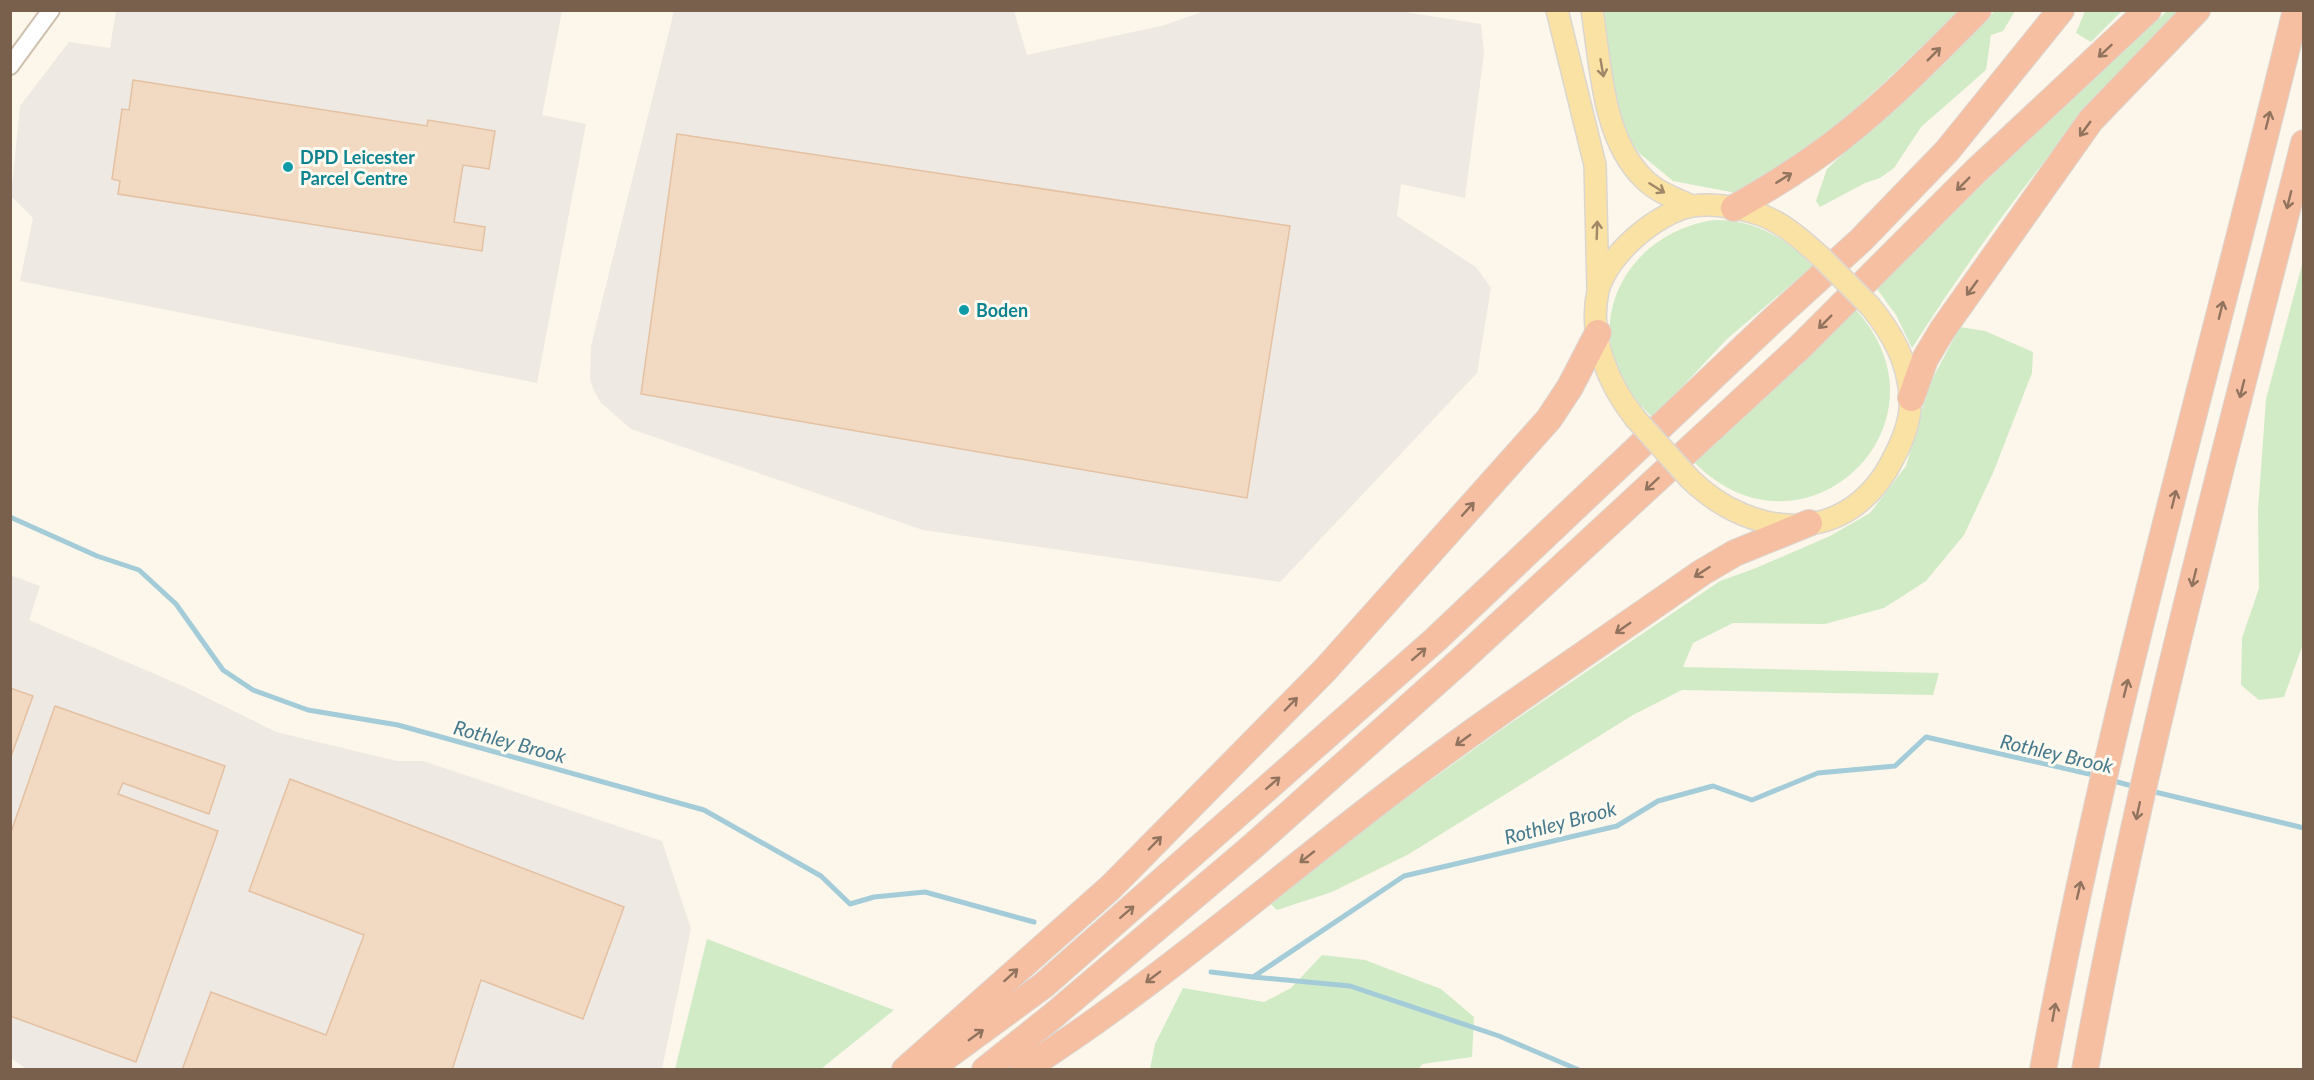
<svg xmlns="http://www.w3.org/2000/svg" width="2314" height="1080" font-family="Lato,sans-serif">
	<rect width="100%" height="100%" fill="#fcf7ea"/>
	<g fill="#eee9e2">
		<polygon points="116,11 562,11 542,115 586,124 537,383 20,281 33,218 11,196 20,106 69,42 110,48"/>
		<polygon points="674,11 1014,11 1027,55 1165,25 1204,11 1399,11 1481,24 1484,53 1465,198 1401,184 1397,216 1476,267 1491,288 1477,373 1280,582 923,530 631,429 601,403 594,391 590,379 591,346"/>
		<polygon points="10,575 40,586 29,620 185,687 276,732 397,761 423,761 662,841 691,929 662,1069 28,1070 11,1058"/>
	</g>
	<g fill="#d2ebc7">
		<polygon points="1598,11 1961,11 1798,162 1736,193 1673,181 1639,153 1626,134 1603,43"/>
		<polygon points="1995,11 2015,11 2003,31 1991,35 1986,70 1921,127 1894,168 1880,178 1865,183 1820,207 1816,201 1827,169"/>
		<polygon points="2085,11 2085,10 2122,11 2091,42 2076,33"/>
		<path d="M2167 11H2181C2147 46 2112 80 2081 117 2019 190 1964 267 1912 348L1896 315 1877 289 2005 162Z"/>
		<path d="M1714 220C1756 220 1784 237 1813 266L1727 339 1653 418C1642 407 1631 396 1623 383 1584 308 1636 231 1714 220Z"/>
		<polygon points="2303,261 2303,644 2284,697 2259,700 2241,685 2242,638 2259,588 2258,510 2266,399"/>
		<path d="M1856 310C1960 425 1802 573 1694 462Z"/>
		<polygon points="1960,327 1985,331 2033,352 2032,373 1993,473 1964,535 1926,581 1884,608 1825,624 1733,623 1693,643 1683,667 1939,673 1933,695 1682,690 1633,715 1409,854 1332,892 1277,910 1265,899 1502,729 1720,581 1756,568 1830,536 1870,513 1906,466 1929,385"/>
		<polygon points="707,939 894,1010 821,1069 675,1069"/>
		<polygon points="1322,955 1365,960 1441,989 1474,1017 1472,1057 1423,1064 1417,1070 1150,1069 1155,1044 1183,988 1264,1002 1291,988"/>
	</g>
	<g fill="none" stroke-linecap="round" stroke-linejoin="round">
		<g stroke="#a4cbd8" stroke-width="5">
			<polyline points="10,517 97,556 139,570 176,604 223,670 253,690 308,710 398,725 704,810 821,876 850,904 874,897 925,892 1034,922"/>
			<polyline points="2110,780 2136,787"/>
			<polyline points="2151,791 2304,828"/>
			<polyline points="1211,972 1253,977 1404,876 1617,826 1658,801 1713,786 1752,800 1818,773 1895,766 1926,737 2098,776"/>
			<polyline points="1253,977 1350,986 1499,1036 1579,1070"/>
		</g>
	</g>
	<g fill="#f2d9c1" stroke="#e4c1a2" stroke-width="1.5">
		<polygon points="133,80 427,126 428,120 495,131 489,169 463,165 454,222 485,227 482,251 118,194 120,181 112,179 122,109 129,110"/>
		<polygon points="677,134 1290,226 1247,498 641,394"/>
		<polygon points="10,688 33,696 10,759"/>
		<polygon points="55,706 225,766 209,814 123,783 118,794 218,831 136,1062 10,1016 10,835"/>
		<polygon points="290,779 624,907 583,1019 481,980 452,1070 182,1070 211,992 326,1035 364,935 249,891"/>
	</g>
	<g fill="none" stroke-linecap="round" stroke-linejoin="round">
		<defs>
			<polyline id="minor" points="10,66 51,10"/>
			<g id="major">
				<polyline points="1557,10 1595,165 1598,288"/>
				<path d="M1592 10C1601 66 1602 138 1644 179 1657 192 1676 199 1692 206"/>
				<path d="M1635 418C1608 384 1588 336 1598 291 1607 255 1657 212 1693 206 1711 203 1735 207 1752 212 1779 219 1800 238 1820 256"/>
				<path d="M1690 479C1755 542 1851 546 1894 457 1903 440 1912 416 1910 396 1908 361 1892 333 1870 306"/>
			</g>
			<g id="highway">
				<path d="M1734 208C1771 187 1807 165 1841 138 1890 100 1934 54 1978 10"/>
				<polyline points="1911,398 1925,359 1943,329 2091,120 2197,10"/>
				<polyline points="905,1070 1111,887 1325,670 1549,419 1570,387 1598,333"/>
				<polyline points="928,1070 1044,985 1435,640 1773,320 1861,240 1947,151 2061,10"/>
				<polyline points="985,1070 1054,1015 1252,847 1459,662 1800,347 1976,171 2148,10"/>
				<path d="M1023 1070C1152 988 1268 886 1390 793 1491 716 1597 646 1701 573L1735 553 1809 523"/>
				<path d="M2043 1070C2108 712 2211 363 2296 10"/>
				<path d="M2085 1070C2142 757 2226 451 2304 143"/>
			</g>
		</defs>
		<use href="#minor" stroke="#cfc0af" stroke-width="20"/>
		<use href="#major" stroke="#dcd6d1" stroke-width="24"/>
		<use href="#highway" stroke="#dcd6d1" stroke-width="28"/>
		<use href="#minor" stroke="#fff" stroke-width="16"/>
		<use href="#major" stroke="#fae2a4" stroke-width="21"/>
		<use href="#highway" stroke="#f6bfa2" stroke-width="26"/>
		<defs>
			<g id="major-bridge">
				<polyline points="1820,256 1870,306"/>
				<polyline points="1635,418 1690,479"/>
			</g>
		</defs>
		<use href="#major-bridge" stroke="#dcd6d1" stroke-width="24" stroke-linecap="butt"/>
		<use href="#major-bridge" stroke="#fae2a4" stroke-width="21"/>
	</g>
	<defs><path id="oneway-shaft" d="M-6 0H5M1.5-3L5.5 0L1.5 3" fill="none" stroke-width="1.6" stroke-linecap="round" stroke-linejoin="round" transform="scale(1.5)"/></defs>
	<g stroke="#91735e">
		<use href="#oneway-shaft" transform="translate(2105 51) rotate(137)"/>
		<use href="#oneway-shaft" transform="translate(1934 54) rotate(-45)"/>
		<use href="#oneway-shaft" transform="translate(2268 120) rotate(-76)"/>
		<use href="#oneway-shaft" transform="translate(2085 129) rotate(126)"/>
		<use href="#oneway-shaft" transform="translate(1784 178) rotate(-32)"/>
		<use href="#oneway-shaft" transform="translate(1963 184) rotate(135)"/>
		<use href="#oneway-shaft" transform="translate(2289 200) rotate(104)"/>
		<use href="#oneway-shaft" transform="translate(1972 288) rotate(126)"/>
		<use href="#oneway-shaft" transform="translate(2221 310) rotate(-76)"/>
		<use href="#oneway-shaft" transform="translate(1825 322) rotate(135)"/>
		<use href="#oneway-shaft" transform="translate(2242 389) rotate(104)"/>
		<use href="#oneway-shaft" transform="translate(1652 484) rotate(137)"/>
		<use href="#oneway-shaft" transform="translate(2174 499) rotate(-76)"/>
		<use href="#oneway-shaft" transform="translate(1468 509) rotate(-48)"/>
		<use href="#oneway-shaft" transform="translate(1702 572) rotate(147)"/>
		<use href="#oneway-shaft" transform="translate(2194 578) rotate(104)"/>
		<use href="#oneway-shaft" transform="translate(1623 628) rotate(145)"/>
		<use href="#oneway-shaft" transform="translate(1419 654) rotate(-41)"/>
		<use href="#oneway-shaft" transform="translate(2126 688) rotate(-76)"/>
		<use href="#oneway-shaft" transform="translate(1291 704) rotate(-46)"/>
		<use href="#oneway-shaft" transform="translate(1463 740) rotate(144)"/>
		<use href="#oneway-shaft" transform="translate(1273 783) rotate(-41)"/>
		<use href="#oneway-shaft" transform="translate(2138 811) rotate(102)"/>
		<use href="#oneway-shaft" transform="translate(1155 843) rotate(-46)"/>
		<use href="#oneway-shaft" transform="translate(1307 857) rotate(142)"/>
		<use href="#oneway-shaft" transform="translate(2079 890) rotate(-77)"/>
		<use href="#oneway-shaft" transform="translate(1127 912) rotate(-41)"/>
		<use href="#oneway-shaft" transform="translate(1011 975) rotate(-42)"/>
		<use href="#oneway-shaft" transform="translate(1153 977) rotate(143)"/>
		<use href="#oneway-shaft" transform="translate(2054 1012) rotate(-80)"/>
		<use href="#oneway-shaft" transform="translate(976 1035) rotate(-36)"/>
	</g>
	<g stroke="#9f8767">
		<use href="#oneway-shaft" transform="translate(1602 68) rotate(80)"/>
		<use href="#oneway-shaft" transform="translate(1657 188) rotate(32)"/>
		<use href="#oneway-shaft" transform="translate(1597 230) rotate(-88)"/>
	</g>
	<g fill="#0f9aa8" stroke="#fffaf0" stroke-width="2">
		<circle cx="288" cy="167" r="6"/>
		<circle cx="964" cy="310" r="6"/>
	</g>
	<g text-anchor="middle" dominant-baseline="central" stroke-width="6" stroke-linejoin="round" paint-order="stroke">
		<g font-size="18" font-weight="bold" fill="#0d838f" stroke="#fffaf0" text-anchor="start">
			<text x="300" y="157">DPD Leicester<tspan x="300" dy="21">Parcel Centre</tspan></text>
			<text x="976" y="310">Boden</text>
		</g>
		<g font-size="20" font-style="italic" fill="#46798b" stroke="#fffaf0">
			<text transform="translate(510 741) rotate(15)">Rothley Brook</text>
			<text transform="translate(2057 753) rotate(13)">Rothley Brook</text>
			<text transform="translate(1560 822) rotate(-15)">Rothley Brook</text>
		</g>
	</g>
	<rect width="2314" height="1080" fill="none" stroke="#78604d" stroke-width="24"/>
</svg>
